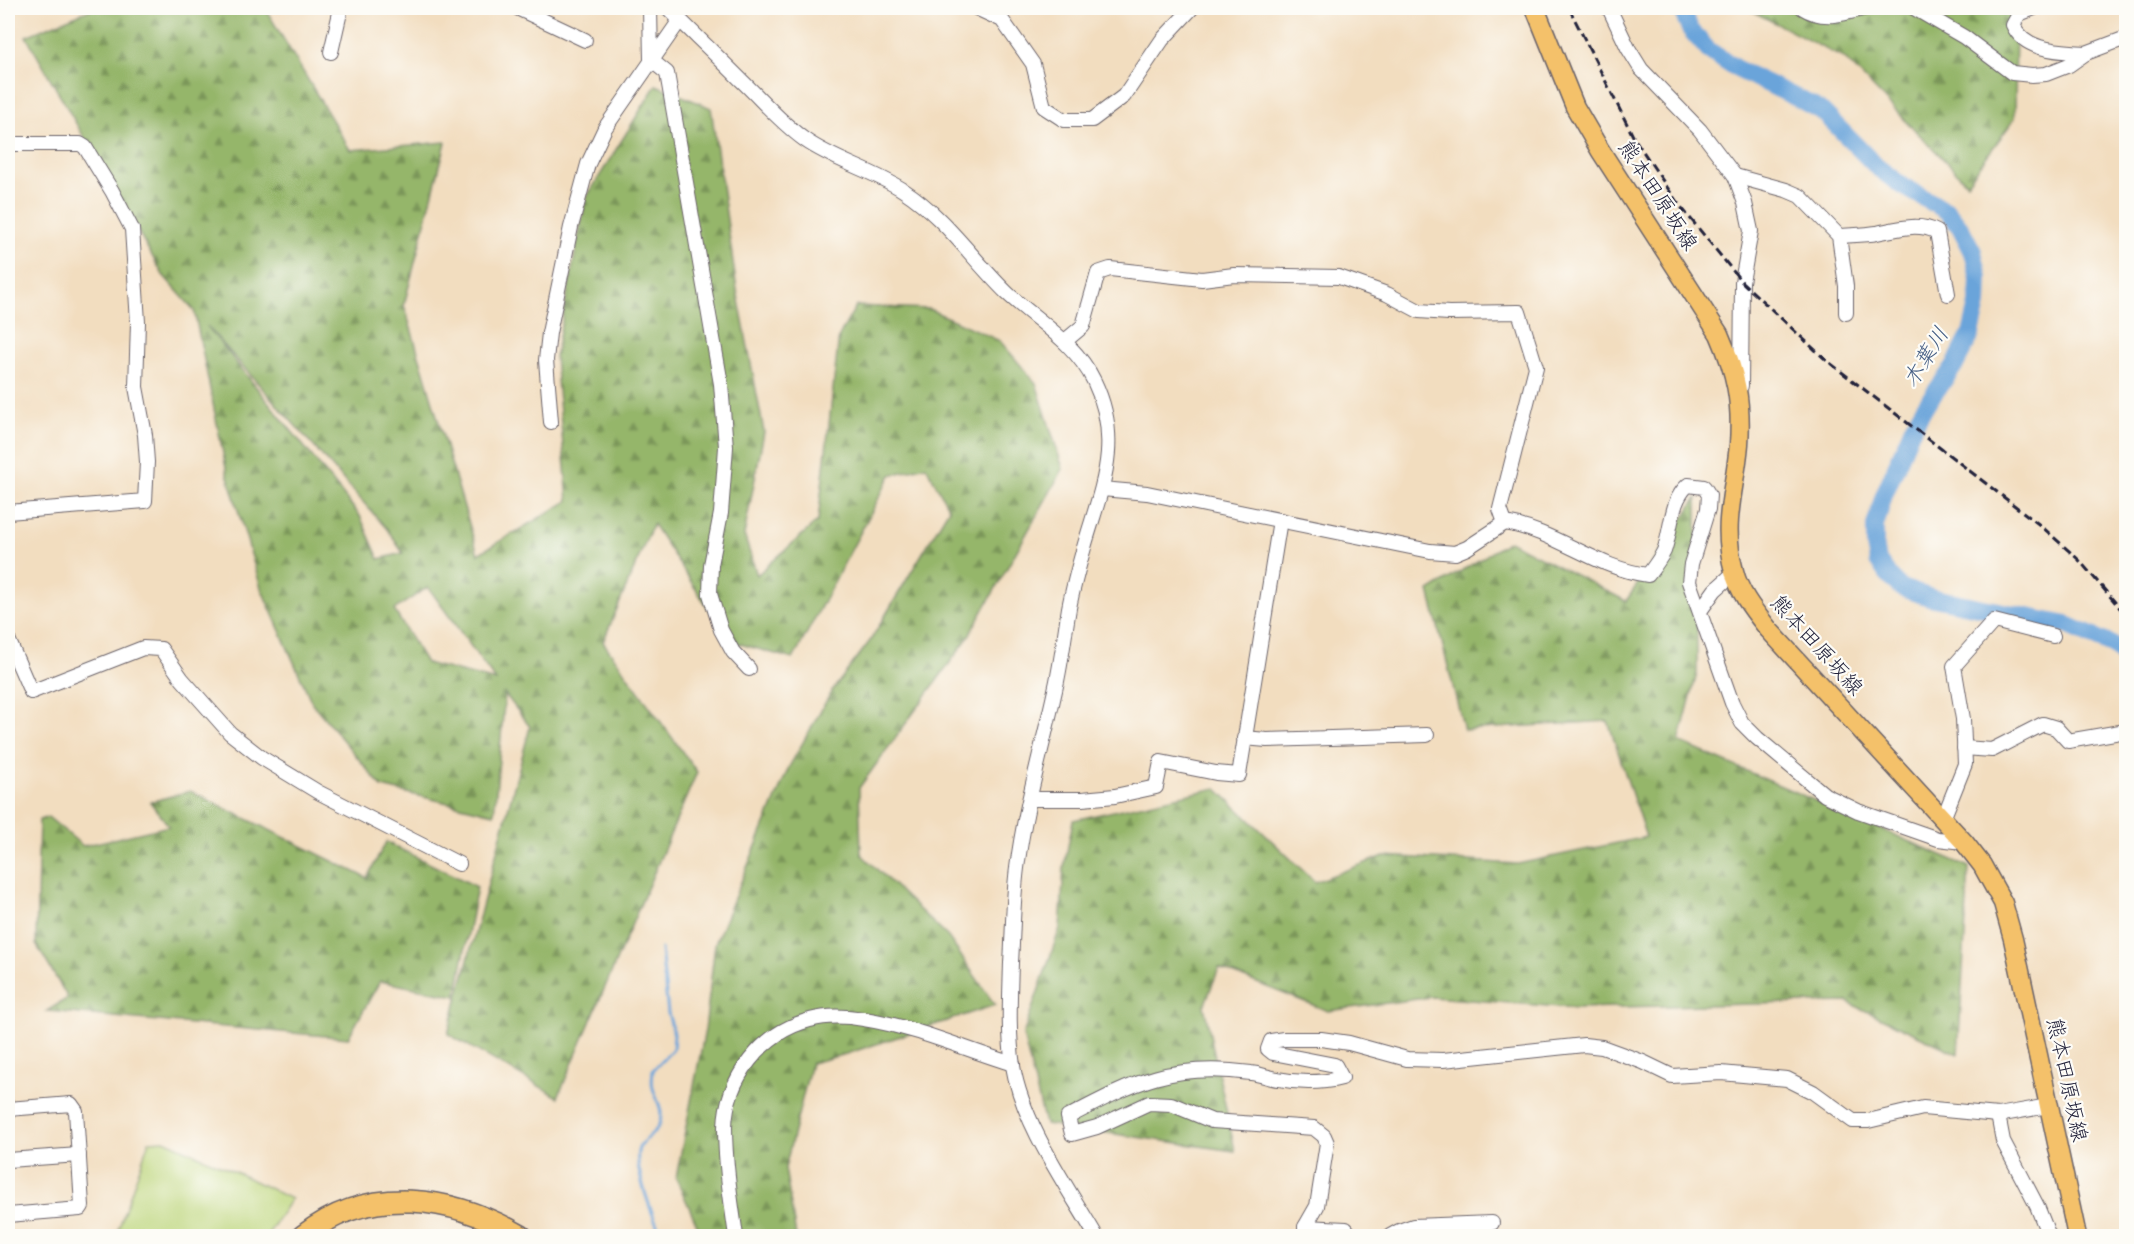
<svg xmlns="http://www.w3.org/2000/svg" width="2134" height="1244" font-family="Kalam,'Klee One',sans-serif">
	<defs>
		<pattern id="forest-firs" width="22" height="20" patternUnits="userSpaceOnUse" patternTransform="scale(1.5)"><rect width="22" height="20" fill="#95b66a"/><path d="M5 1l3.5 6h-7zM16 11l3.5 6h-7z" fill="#799458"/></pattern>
	</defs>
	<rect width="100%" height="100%" fill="#fdfcf7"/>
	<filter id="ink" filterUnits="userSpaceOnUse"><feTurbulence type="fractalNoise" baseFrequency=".0167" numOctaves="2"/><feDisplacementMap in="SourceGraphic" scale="12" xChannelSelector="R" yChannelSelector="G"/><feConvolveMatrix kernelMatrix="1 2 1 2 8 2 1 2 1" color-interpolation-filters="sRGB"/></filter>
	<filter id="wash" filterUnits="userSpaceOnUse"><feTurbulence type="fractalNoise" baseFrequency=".008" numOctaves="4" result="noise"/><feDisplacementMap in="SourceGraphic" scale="24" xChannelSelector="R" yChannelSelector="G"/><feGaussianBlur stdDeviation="1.35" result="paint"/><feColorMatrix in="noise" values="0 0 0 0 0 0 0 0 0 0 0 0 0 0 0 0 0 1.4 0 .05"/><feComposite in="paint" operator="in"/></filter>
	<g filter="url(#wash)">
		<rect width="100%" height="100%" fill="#f2ddbf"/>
		<g fill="url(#forest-firs)" stroke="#5c6c52" stroke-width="1.5" fill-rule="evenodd">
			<path d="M94 8H265L350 150 446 142 404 305 478 554 568 501 555 357 586 198 656 85 711 108 737 290 764 432 744 535 757 575 818 521 839 336 856 306 929 309 1000 341 1036 383 1063 469 967 639 859 788 861 854 948 937 995 1005 846 1054 811 1063 785 1168 796 1236H702L676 1178 705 1030 715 944 789 767 832 691 870 641 949 509 926 466 891 475 793 659 730 641 653 524 603 642 697 772 558 1097 448 1034 530 727 505 694 494 814 382 787 312 703 261 588 227 473 194 310 163 275 26 36ZM207 326 387 529 403 553 379 559 360 516ZM428 587 496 681 426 663 394 610Z"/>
			<polygon points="1746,8 2016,8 2015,118 1967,183 1845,59"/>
			<polygon points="1697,498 1697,673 1679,742 1969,867 1958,1054 1847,1002 1574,1008 1432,997 1328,1011 1219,968 1204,1006 1235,1151 1045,1124 1023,1035 1060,928 1064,867 1073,820 1216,788 1315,882 1384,856 1518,864 1646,837 1608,721 1464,730 1429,591 1509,541 1626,601"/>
			<polygon points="190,791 367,878 386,842 477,887 456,996 380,981 348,1038 47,1011 68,998 36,944 39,820 48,817 83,846 169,826 150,802"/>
		</g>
		<polygon fill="#bcd57a" stroke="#6f7c5a" stroke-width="1.5" points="164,1140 240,1174 291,1199 267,1236 116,1236 149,1141"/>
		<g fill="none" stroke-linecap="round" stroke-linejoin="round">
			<path stroke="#6aa4da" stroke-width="3" d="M661 949 668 1013 674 1034 673 1049 653 1070C653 1075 651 1082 653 1088 655 1097 661 1105 661 1114 661 1134 645 1135 639 1148 632 1165 654 1219 662 1236"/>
			<polyline stroke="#6aa4da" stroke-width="18" points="1681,8 1690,29 1708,50 1735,68 1801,100 1823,112 1877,167 1901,185 1947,211 1960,227 1973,252 1979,278 1978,304 1971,334 1955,365 1925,406 1913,427 1884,495 1875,526 1875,545 1878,561 1888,575 1901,588 1929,597 2067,625 2114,646 2126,658"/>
		</g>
	</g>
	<g filter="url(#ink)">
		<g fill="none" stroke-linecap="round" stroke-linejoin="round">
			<defs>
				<g id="minor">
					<polyline points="517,8 585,40"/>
					<polyline points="650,8 651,60 667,73 721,384 726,447 721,513 711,565 710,594 721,630 733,652 749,669"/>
					<path d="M668 8C692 32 717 56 741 80 762 100 781 123 805 140 835 161 872 170 903 190 945 217 972 259 1007 293 1038 322 1075 342 1094 381 1123 441 1102 486 1085 544 1079 565 1073 587 1069 608 1065 632 1062 657 1057 681 1044 743 1025 805 1017 868 1013 899 1013 931 1011 963 1010 996 1008 1033 1013 1066 1022 1123 1067 1186 1096 1236"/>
					<polyline points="976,8 1002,20 1033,64 1044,107 1064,120 1092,120 1124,96 1162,40 1192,8"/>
					<polyline points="1609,8 1628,48 1641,69 1700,130 1735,176 1745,203 1751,231 1742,282 1741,386"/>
					<path d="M1803 8C1823 21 1844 14 1866 8"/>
					<polyline points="1914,8 1964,37 2012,73 2032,75 2046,74 2069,65 2086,53 2126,38"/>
					<path d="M2034 8 2019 14 2013 25C2025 52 2061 51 2086 53"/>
					<polyline points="331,52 341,8"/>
					<polyline points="8,144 80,144 85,147 112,191 132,229 138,322 136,387 145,435 147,462 145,501 8,512"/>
					<polyline points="1735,176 1786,190 1800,196 1839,236 1846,286 1846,313"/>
					<path d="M1839 236C1851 235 1865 235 1877 233 1897 229 1918 222 1937 232L1948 294"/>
					<polyline points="1065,341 1083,326 1098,273 1110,269 1202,279 1234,275 1339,277 1387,294 1419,311 1449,313 1519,312 1536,367 1500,509 1505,523"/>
					<polyline points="551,422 546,360 549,333 571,227 588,164 605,128 680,20"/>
					<polyline points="1102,489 1147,493 1430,551 1455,553 1467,548 1505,523"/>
					<path d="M1505 523C1556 531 1597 569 1648 575 1654 567 1660 559 1664 551 1672 529 1670 501 1688 485L1704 487 1709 495 1708 509 1691 564 1689 582 1732 703 1742 723 1757 738 1825 795 1858 811 1938 839 1964 842"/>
					<polyline points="1700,611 1715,590 1734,573"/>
					<polyline points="8,639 31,692 143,648 161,649 182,679 230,733 262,758 318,792 459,864"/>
					<polyline points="1244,738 1267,740 1427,735"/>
					<polyline points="1964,748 1992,750 2043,724 2056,728 2068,741 2126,731"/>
					<polyline points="1030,799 1082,799 1115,796 1156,787 1161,762 1216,773 1239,775 1280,520"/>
					<polyline points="1943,819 1965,764 1963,719 1954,666 1994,621 2053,636"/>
					<polyline points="8,1109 71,1104 76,1111 82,1206 80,1209 8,1215"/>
					<polyline points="1998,1115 2003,1141 2037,1206 2049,1236"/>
					<polyline points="8,1160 79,1155"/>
					<polyline points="1305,1227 1346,1229 1351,1236"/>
					<path d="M736 1236C731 1201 725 1163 725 1127 726 1079 762 1032 810 1020 827 1015 847 1016 864 1019 915 1027 964 1049 1013 1064"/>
					<path d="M1305 1236V1227L1317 1206 1327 1143 1324 1136 1314 1128 1212 1121 1171 1104 1149 1103 1097 1127 1072 1134 1068 1117C1135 1082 1172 1062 1251 1073 1260 1074 1269 1078 1278 1079 1298 1083 1322 1083 1342 1078L1335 1065 1273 1053 1268 1049 1271 1041 1284 1039H1321L1349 1043 1407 1059 1443 1060 1584 1045 1602 1047 1643 1062 1672 1076 1721 1073 1787 1079 1813 1092 1853 1121H1868L1923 1108 1998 1115 2048 1106"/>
					<polyline points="1390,1236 1399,1231 1413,1226 1492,1223"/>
				</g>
				<path id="major" d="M1535 8 1575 107 1600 150 1719 334C1736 373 1742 401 1739 444 1735 491 1721 523 1734 571 1739 593 1755 612 1769 630L1964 842 1982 865 2003 903 2013 939 2077 1236"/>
				<path id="highway" d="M303 1236C370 1183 452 1196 521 1236"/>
			</defs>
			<use href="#minor" stroke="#6b6369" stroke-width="16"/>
			<use href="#major" stroke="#6b6369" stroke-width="21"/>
			<use href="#highway" stroke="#6b6369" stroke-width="24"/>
			<use href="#minor" stroke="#fff" stroke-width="14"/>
			<use href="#major" stroke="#f4c16a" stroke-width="18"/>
			<use href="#highway" stroke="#f4c16a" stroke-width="21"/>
			<polyline stroke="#22223b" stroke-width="3" stroke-dasharray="9 4.5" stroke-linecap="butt" points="1569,8 1634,138 1677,202 1742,282 1826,360 2041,526 2079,560 2126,615"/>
		</g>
	</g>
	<g text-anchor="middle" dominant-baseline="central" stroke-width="4.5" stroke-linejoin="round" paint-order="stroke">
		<g font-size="21" fill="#22223b" stroke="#fdfcf7">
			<text transform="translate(1657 196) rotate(57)">熊本田原坂線</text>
			<text transform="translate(1816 646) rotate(48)">熊本田原坂線</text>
			<text transform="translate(2066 1080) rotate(78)">熊本田原坂線</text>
		</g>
		<g font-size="22" font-style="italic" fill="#425c83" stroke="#fdfcf7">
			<text transform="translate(1927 358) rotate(-58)">木葉川</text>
		</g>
	</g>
	<rect width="2134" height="1244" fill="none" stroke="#fdfcf7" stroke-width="30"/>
</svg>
